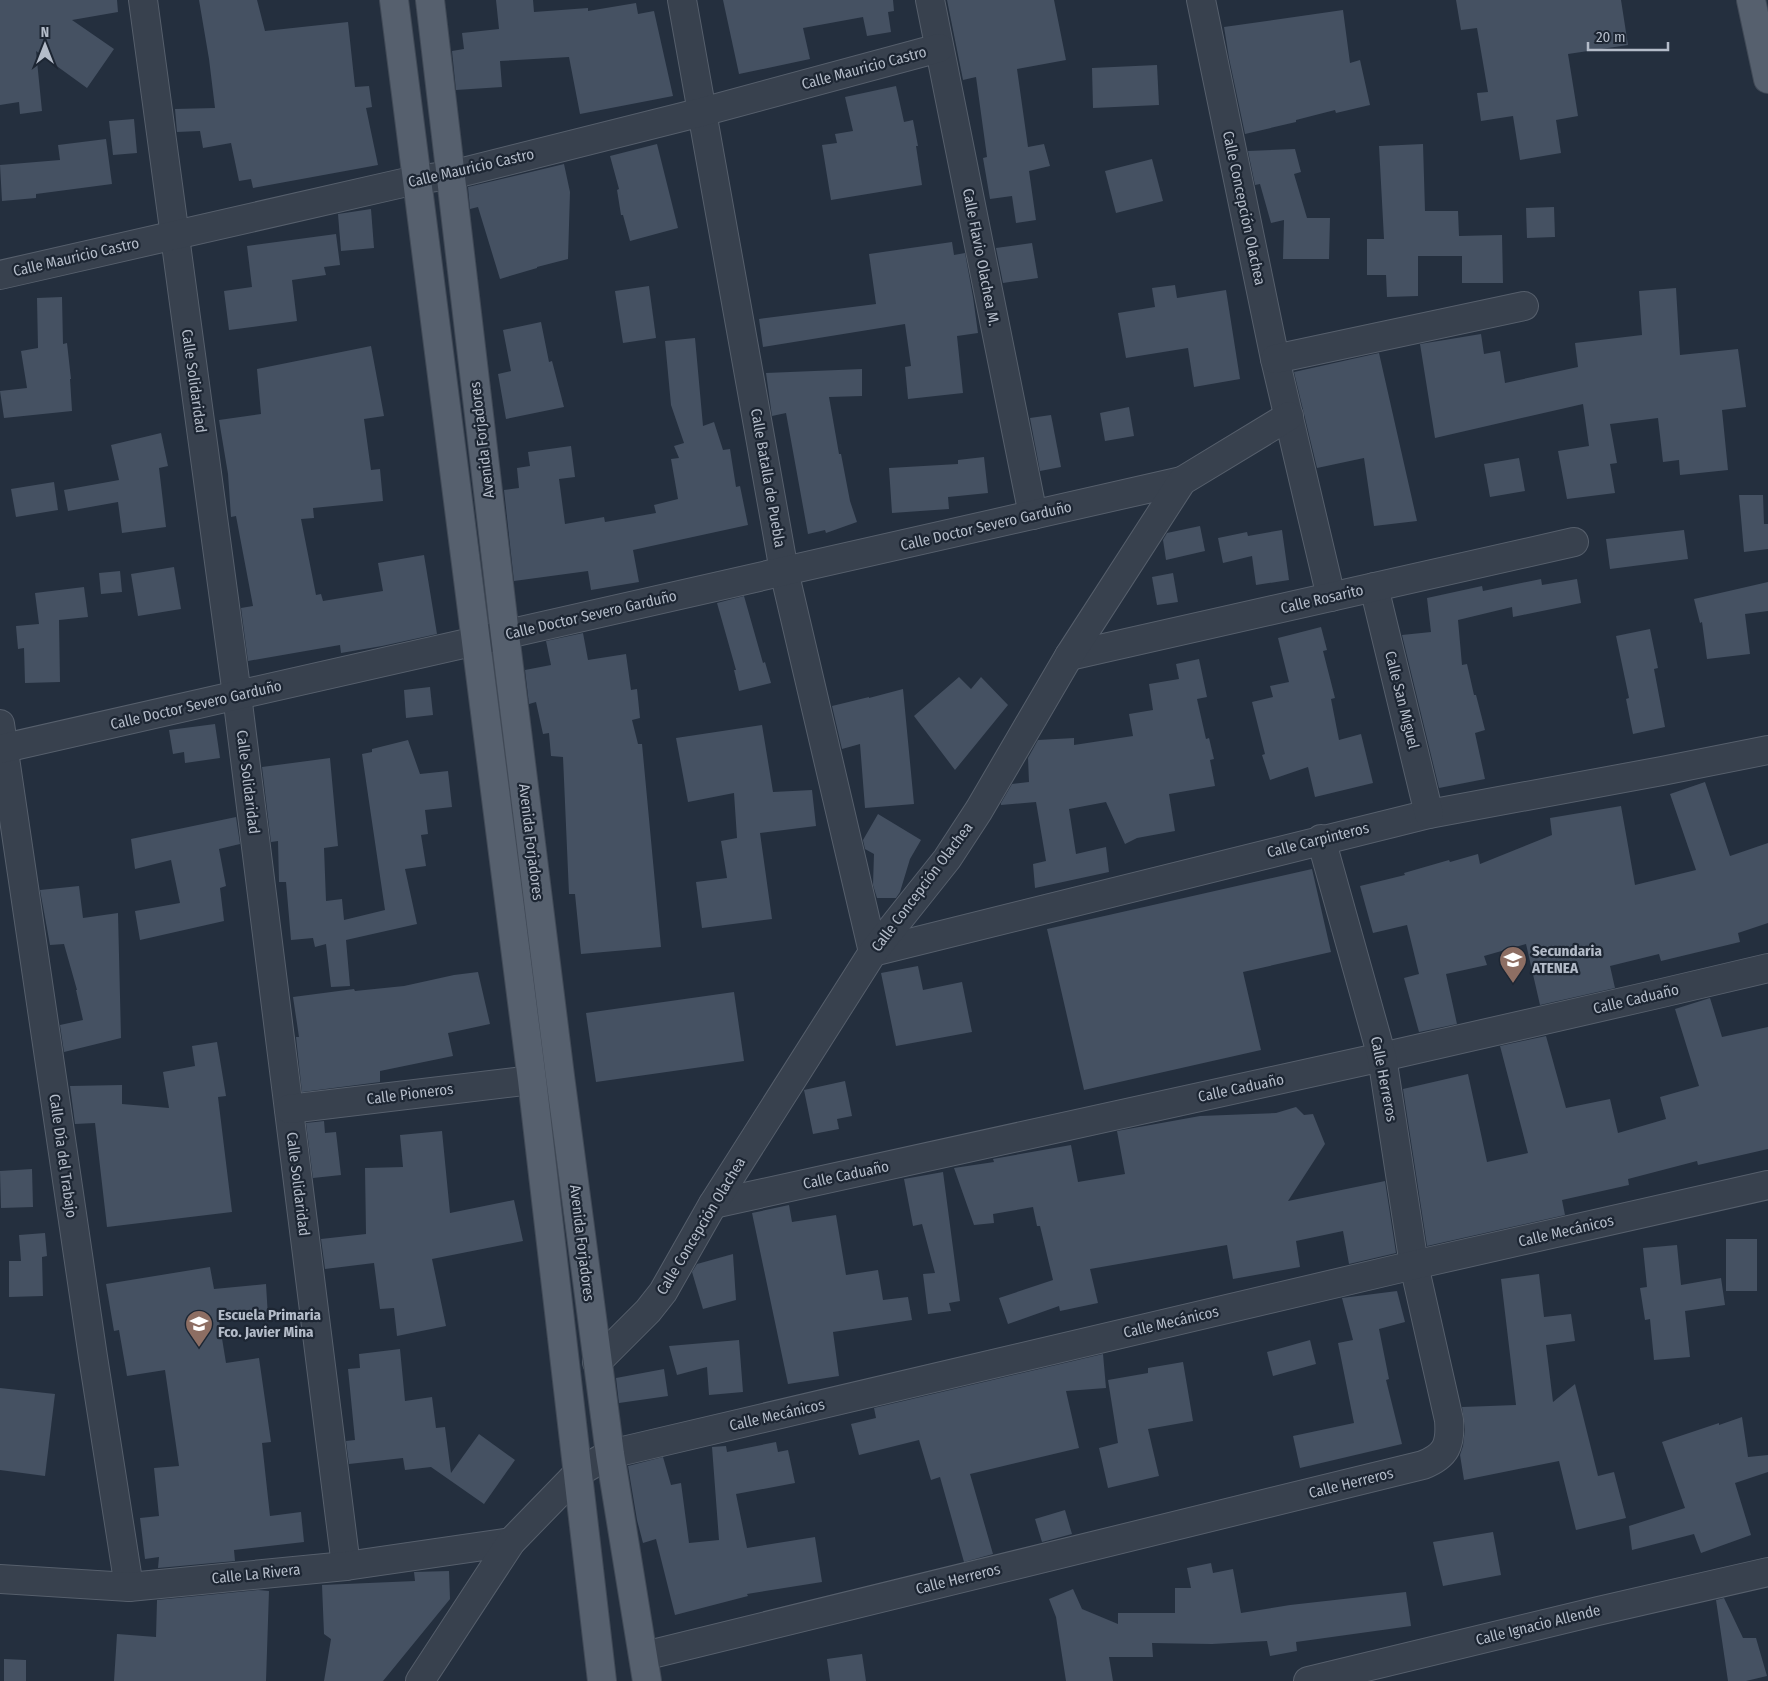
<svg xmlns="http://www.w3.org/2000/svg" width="1768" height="1681" font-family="'Fira Sans Condensed',sans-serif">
	<rect width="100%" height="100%" fill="#242f3e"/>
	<g fill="#455162">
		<polygon points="0,0 117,0 118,12 72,20 114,49 87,88 36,51 42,111 20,114 19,102 0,105"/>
		<polygon points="199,0 257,0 265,31 348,22 355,87 369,86 372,107 366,108 378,165 253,188 251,179 239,181 231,143 203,148 200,131 177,132 175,109 215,108 209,59"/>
		<polygon points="496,0 533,0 534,12 588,8 588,11 636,3 638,14 654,11 673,96 580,114 569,57 500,61 502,87 456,90 452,51 464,49 462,33 499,29"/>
		<polygon points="723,0 893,0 894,11 888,12 891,32 867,36 863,17 803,28 810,59 739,74"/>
		<polygon points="947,0 1054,0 1066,60 1017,69 1028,147 1044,144 1050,166 1029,171 1036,220 1016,223 1012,196 990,199 983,158 987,157 976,77 963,80"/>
		<polygon points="1456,0 1621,0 1628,45 1568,54 1578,116 1556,120 1561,153 1520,160 1513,116 1481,121 1477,93 1488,92 1477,28 1461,30"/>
		<polygon points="1343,10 1350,63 1360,60 1370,105 1336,113 1335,110 1296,120 1296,122 1245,134 1229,58 1224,27"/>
		<polygon points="1157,65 1159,105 1093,108 1092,68"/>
		<polygon points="896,86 904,122 913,120 918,146 916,146 922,185 831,200 822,145 837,143 835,134 853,131 845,97"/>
		<polygon points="134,119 137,153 113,155 109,121"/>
		<polygon points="106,139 112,184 36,194 36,198 2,201 0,165 60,160 58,145"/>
		<polygon points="657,144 678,228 630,241 623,215 621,215 617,190 619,189 610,156"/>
		<polygon points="1423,144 1425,211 1458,211 1459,236 1502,235 1503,283 1462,283 1462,256 1418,256 1418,296 1387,297 1386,275 1367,275 1367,239 1384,239 1379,146"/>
		<polygon points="1295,149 1301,172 1294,174 1307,218 1330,218 1329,259 1283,259 1284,220 1271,223 1260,184 1255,185 1248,151"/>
		<polygon points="1152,159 1163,201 1116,213 1105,171"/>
		<polygon points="564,164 570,192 568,259 537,267 537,268 500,279 478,207 470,209 468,187"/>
		<polygon points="1554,207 1555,237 1527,238 1526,208"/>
		<polygon points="371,209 374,248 341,251 338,214"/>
		<polygon points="336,234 340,265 324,267 326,275 292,280 297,321 229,330 224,291 252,287 247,246"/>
		<polygon points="952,242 954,255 965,253 973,297 978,333 957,336 963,393 908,399 905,367 911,366 905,324 763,347 759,319 876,304 869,254"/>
		<polygon points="1032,243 1038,278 1003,283 996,248"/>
		<polygon points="1175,285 1177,298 1226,290 1240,379 1194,387 1188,348 1126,358 1118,313 1155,307 1152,288"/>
		<polygon points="649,286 656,338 623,343 615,291"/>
		<polygon points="1676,288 1680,355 1738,349 1746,407 1722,410 1728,470 1680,475 1679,460 1663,462 1658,418 1610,424 1617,463 1610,464 1615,493 1567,499 1558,451 1589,446 1583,404 1435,438 1420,344 1481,334 1484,354 1500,351 1505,383 1578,367 1575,343 1642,335 1639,291"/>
		<polygon points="62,297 63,344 67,343 71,379 70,379 72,411 4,418 0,391 27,388 21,351 38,348 37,298"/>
		<polygon points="541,322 549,362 552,361 564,407 506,419 498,374 511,371 503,330"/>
		<polygon points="695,338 703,426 714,422 723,450 730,449 736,487 740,486 748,525 633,550 639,582 591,590 588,571 514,581 504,490 519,488 517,468 530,466 528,452 571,446 575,477 559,479 565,524 604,517 605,522 656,513 654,505 678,499 671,459 679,458 674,446 684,443 671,405 665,341"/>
		<polygon points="371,346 384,416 364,419 371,470 380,469 383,501 313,508 314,518 301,519 316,595 321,594 323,601 383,591 378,563 424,555 437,634 382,646 341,653 340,645 248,661 241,608 253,606 236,516 231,517 228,474 219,420 261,414 257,369"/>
		<polygon points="1379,353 1417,521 1374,526 1364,458 1317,468 1294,372"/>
		<polygon points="862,369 862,396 829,397 839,454 841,454 850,501 857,522 826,533 825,530 808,534 786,413 772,416 766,373"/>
		<polygon points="1129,407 1134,436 1105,441 1100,413"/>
		<polygon points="1051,415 1061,467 1040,471 1030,418"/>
		<polygon points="161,433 168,466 159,468 166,527 122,533 118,502 68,511 64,490 119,480 111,445"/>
		<polygon points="984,457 988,493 948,497 949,509 892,513 889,468 958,464 958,460"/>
		<polygon points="1519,458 1525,491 1490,497 1484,464"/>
		<polygon points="54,482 58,510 16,517 11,489"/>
		<polygon points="1739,495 1763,495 1764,524 1768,524 1768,549 1744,552"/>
		<polygon points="1200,526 1205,551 1166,560 1163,540 1167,533"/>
		<polygon points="1282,530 1289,580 1256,585 1252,556 1223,563 1218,538 1247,532 1248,536"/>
		<polygon points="1684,530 1688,559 1610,569 1606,539"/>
		<polygon points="174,567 181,609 138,616 131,574"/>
		<polygon points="120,571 122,592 101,594 99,573"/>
		<polygon points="1173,573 1178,602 1157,605 1152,577"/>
		<polygon points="1541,579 1542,585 1577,579 1581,603 1513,617 1512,607 1458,620 1462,665 1467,664 1474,695 1476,695 1485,730 1475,733 1485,779 1439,788 1402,635 1431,632 1427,598 1482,586 1483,591"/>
		<polygon points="1768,582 1768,611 1745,614 1750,654 1707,659 1702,622 1700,623 1694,599"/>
		<polygon points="84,587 88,617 59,620 60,682 25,683 24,648 18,649 16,626 39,624 35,593"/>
		<polygon points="744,596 763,663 765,662 771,683 739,691 734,670 736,670 717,603"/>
		<polygon points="1321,627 1327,650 1323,651 1335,698 1331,699 1339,740 1361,734 1373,783 1315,797 1308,767 1270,780 1262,755 1265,754 1252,702 1273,697 1270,686 1289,682 1278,638"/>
		<polygon points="1650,629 1658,668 1654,669 1665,727 1633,734 1626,699 1629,698 1616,636"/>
		<polygon points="583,633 588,660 626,654 631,690 637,689 640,718 632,720 638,744 642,744 661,947 581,954 575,894 569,894 563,757 551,756 549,733 543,734 536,702 529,704 525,670 551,665 546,641"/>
		<polygon points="1199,659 1207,697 1197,699 1206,739 1209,738 1214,759 1210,760 1215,786 1169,794 1175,831 1137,838 1125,844 1106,802 1069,809 1076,854 1106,847 1109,872 1035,888 1033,864 1046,861 1036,802 1001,805 1001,803 1012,784 1029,782 1028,758 1038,740 1074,738 1074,745 1133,736 1129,714 1153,710 1149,684 1179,679 1176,664"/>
		<polygon points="959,677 971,689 981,677 1008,705 955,770 914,716"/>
		<polygon points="430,687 433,715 406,718 404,690"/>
		<polygon points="903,689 914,804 865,808 860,744 842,749 832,706 869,697 869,698"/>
		<polygon points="215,724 220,758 185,763 184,752 173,754 169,730"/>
		<polygon points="762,725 773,792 812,790 816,826 760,833 772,919 702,928 696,882 727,878 721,841 737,838 734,793 688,802 676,738"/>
		<polygon points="408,740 420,774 448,771 452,807 425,810 428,834 421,835 426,866 405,869 417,924 346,940 350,986 331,987 326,944 315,947 313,938 291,940 286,882 279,882 278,841 271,842 262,767 330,758 338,846 324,848 326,901 342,899 344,920 385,910 362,754 372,752 372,749"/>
		<polygon points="1705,782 1730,856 1768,843 1768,923 1738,933 1740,942 1661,961 1659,954 1610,966 1615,988 1540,1005 1526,944 1484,956 1487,965 1446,974 1457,1024 1419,1032 1404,978 1419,974 1407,925 1373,933 1360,886 1405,875 1404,873 1449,860 1450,862 1478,854 1480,864 1552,835 1550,818 1621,806 1635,885 1696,870 1670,794"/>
		<polygon points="878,814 921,840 910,859 900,892 896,898 877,898 873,885 874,854 865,849 863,840"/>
		<polygon points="236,817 240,844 219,849 226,886 220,888 224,921 140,940 135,911 180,903 171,860 135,869 131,839"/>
		<polygon points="1312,869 1331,952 1243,972 1261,1050 1084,1090 1047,929"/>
		<polygon points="79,886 83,918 118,913 121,1038 64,1052 60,1025 83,1020 76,990 77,990 64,944 50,945 40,890"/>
		<polygon points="918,966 923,990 962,982 972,1032 896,1046 881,973"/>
		<polygon points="478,972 490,1024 448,1033 453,1056 380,1071 380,1082 302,1092 296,1037 299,1037 293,997 354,989 355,991 404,986 454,975"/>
		<polygon points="734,992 744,1061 596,1082 586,1013"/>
		<polygon points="1710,998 1722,1037 1768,1027 1768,1149 1698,1165 1697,1161 1628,1179 1629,1185 1562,1200 1565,1215 1427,1246 1403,1089 1468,1074 1487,1162 1528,1153 1500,1046 1546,1036 1566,1108 1610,1099 1618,1133 1666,1119 1660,1097 1699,1086 1675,1009"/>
		<polygon points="217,1042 226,1096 218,1097 232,1212 107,1227 95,1123 75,1124 70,1086 122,1085 122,1104 169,1108 163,1072 195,1066 192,1046"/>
		<polygon points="845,1081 852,1116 837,1119 839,1129 813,1134 804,1090"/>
		<polygon points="1296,1107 1304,1115 1313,1114 1325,1144 1288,1201 1385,1181 1396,1253 1349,1264 1343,1231 1296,1241 1300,1267 1233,1279 1227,1245 1090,1269 1098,1303 1060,1311 1059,1306 1008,1324 999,1298 1053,1280 1040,1226 1037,1226 1033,1207 993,1214 994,1223 974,1225 954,1168 994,1162 993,1159 1071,1145 1078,1182 1125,1174 1117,1131 1200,1116 1276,1113"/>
		<polygon points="324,1121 325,1133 336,1132 341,1175 313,1178 306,1123"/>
		<polygon points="442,1131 450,1213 514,1200 523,1241 432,1259 446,1326 397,1336 394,1308 380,1309 374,1263 325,1269 321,1239 366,1234 365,1168 403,1167 400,1135"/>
		<polygon points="32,1169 33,1207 1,1208 0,1171"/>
		<polygon points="943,1172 960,1301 949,1303 951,1311 928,1314 923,1274 935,1273 922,1224 913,1226 904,1179"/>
		<polygon points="789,1205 792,1222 836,1215 846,1275 878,1270 883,1300 908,1297 912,1320 833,1332 839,1376 788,1384 752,1213"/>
		<polygon points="45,1233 47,1256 42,1257 43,1296 9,1297 9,1261 21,1261 19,1235"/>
		<rect x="1726" y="1239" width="31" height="52"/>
		<polygon points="1677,1245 1681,1285 1721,1278 1725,1305 1685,1311 1690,1357 1654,1360 1650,1319 1645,1320 1640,1288 1647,1287 1643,1248"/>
		<polygon points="733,1254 736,1300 703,1309 692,1272 697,1264"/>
		<polygon points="210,1267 214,1289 266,1284 268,1317 219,1320 226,1363 259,1358 271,1442 262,1443 270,1516 301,1512 304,1542 234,1550 235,1561 158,1568 159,1557 145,1559 140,1518 159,1516 154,1468 179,1466 165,1370 127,1376 119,1330 114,1331 106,1284"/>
		<polygon points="1539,1274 1544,1317 1571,1314 1575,1341 1546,1345 1553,1402 1575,1384 1598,1476 1614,1472 1626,1518 1576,1530 1559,1461 1464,1480 1460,1455 1463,1446 1465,1429 1462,1407 1516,1405 1501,1279"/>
		<polygon points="1397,1291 1405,1322 1379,1329 1389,1379 1386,1380 1402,1444 1300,1468 1293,1436 1354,1423 1338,1343 1353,1340 1342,1298"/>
		<polygon points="739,1340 743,1392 709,1395 707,1367 677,1375 669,1346"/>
		<polygon points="1310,1340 1316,1364 1273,1376 1267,1352"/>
		<polygon points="400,1349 405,1401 432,1397 436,1428 445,1427 451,1473 479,1434 515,1460 484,1504 431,1467 405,1470 403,1458 349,1464 346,1441 355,1440 348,1369 360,1368 359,1354"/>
		<polygon points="1103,1354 1106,1388 1066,1391 1079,1448 970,1474 993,1554 964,1562 940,1477 931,1480 919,1440 859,1455 851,1424 876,1418 874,1408"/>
		<polygon points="1183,1362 1193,1421 1148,1429 1159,1476 1108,1488 1099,1448 1118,1443 1108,1380 1148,1373 1148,1368"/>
		<polygon points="664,1369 668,1396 619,1403 616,1378"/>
		<polygon points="0,1388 55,1394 45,1476 0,1470"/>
		<polygon points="1742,1417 1748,1457 1768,1455 1768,1472 1735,1483 1751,1535 1701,1553 1694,1534 1632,1550 1629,1526 1685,1508 1662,1442 1719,1423 1719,1425"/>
		<polygon points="776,1442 778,1452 788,1450 795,1483 736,1494 747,1548 815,1537 822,1582 747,1594 748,1596 675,1615 656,1539 643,1543 637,1520 628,1466 663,1457 671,1485 681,1483 689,1543 719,1540 712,1447 726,1446 727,1452"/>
		<polygon points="1065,1510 1072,1534 1042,1542 1035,1519"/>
		<polygon points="1493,1532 1501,1575 1443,1586 1433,1542"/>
		<polygon points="1211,1563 1213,1573 1233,1569 1241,1613 1290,1605 1406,1592 1411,1626 1296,1642 1297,1651 1270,1656 1267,1641 1212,1644 1152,1643 1153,1657 1109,1657 1113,1681 1066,1681 1056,1617 1049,1599 1073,1589 1082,1609 1118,1624 1118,1613 1175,1613 1175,1588 1191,1588 1187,1568"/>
		<polygon points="449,1571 450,1599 383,1681 324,1681 331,1639 324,1634 322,1585 415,1581 414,1572"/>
		<polygon points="258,1590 269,1591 266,1681 114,1681 117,1634 156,1637 157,1600"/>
		<polygon points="1724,1598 1743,1638 1756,1638 1767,1676 1746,1681 1728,1681 1716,1600"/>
		<polygon points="862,1654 866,1681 830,1681 827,1659"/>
		<polygon points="4,1659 26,1660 26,1681 4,1681"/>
	</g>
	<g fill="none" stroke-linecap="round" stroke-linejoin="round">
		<defs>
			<g id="minor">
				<polyline points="143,0 237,695 346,1566"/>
				<polyline points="682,0 784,571 873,952 1429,814 1662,771 1768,750"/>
				<polyline points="930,0 1033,515"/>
				<polyline points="1201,0 1275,359 1331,597"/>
				<polyline points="0,275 416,180 451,175 702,112 939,48"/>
				<polyline points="1275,359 1524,306"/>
				<polyline points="1374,587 1429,814"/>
				<polyline points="1069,656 1574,542"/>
				<polyline points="0,724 93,1357 129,1587"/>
				<polyline points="0,749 1182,481"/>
				<polyline points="289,1109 532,1080"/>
				<polyline points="713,1204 1382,1057 1662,993 1768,968"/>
				<polyline points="597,1362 648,1311 663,1292 713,1204 873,952 947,859 979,810 1069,656 1182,481 1289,416"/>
				<polyline points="0,1579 129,1587 346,1566 511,1542"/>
				<path d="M644 1656 1423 1465C1446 1456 1451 1445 1449 1420L1414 1265 1382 1057 1321 839"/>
				<polyline points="420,1681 511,1542 579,1472 610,1454 1414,1265 1768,1185"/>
				<polyline points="1308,1681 1598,1611 1768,1572"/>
			</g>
			<g id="major">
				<polyline points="394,0 532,1080 602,1681"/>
				<polyline points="430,0 505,635 560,1076 610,1454 647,1681"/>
				<polyline points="1751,0 1768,79"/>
			</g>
		</defs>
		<use href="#minor" stroke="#565f6c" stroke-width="30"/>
		<use href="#major" stroke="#414a57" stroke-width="30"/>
		<use href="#minor" stroke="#38414e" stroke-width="28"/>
		<use href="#major" stroke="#56606e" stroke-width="28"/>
	</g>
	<defs>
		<symbol id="school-pin" viewBox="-11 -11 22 30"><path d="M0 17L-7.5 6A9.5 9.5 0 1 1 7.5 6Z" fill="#8d6e63" stroke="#1d2633"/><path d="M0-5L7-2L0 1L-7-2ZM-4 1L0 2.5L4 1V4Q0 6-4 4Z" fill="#fff"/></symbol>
	</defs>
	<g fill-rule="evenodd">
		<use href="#school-pin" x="1497" y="944" width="32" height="43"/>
		<use href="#school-pin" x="183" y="1308" width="32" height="43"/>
	</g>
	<g text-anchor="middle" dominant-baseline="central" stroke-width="4.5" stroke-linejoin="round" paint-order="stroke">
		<g font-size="15" fill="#b4bcc9" stroke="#1d2633">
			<text transform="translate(864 68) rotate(-15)">Calle Mauricio Castro</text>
			<text transform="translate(471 168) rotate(-13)">Calle Mauricio Castro</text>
			<text transform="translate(1244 208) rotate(78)">Calle Concepción Olachea</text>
			<text transform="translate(76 257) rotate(-13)">Calle Mauricio Castro</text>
			<text transform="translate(981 257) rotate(79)">Calle Flavio Olachea M.</text>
			<text transform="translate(194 381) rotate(82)">Calle Solidaridad</text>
			<text transform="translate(482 440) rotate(-97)">Avenida Forjadores</text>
			<text transform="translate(768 478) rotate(80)">Calle Batalla de Puebla</text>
			<text transform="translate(986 526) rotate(-13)">Calle Doctor Severo Garduño</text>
			<text transform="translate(1322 599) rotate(-13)">Calle Rosarito</text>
			<text transform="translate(591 615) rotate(-13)">Calle Doctor Severo Garduño</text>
			<text transform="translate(1402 700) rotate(76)">Calle San Miguel</text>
			<text transform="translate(196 705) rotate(-13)">Calle Doctor Severo Garduño</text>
			<text transform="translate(248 782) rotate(83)">Calle Solidaridad</text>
			<text transform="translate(1318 840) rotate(-14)">Calle Carpinteros</text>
			<text transform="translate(531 842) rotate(83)">Avenida Forjadores</text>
			<text transform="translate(922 887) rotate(-53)">Calle Concepción Olachea</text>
			<text transform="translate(1636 999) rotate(-13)">Calle Caduaño</text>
			<text transform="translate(1384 1079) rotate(79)">Calle Herreros</text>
			<text transform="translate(1241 1088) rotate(-12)">Calle Caduaño</text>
			<text transform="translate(410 1094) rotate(-7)">Calle Pioneros</text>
			<text transform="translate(63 1156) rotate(82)">Calle Día del Trabajo</text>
			<text transform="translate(846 1175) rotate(-12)">Calle Caduaño</text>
			<text transform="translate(298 1184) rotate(83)">Calle Solidaridad</text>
			<text transform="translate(701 1226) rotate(-59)">Calle Concepción Olachea</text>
			<text transform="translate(1566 1231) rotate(-13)">Calle Mecánicos</text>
			<text transform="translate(582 1243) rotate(83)">Avenida Forjadores</text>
			<text transform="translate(1171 1322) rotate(-13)">Calle Mecánicos</text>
			<text transform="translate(777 1415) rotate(-13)">Calle Mecánicos</text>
			<text transform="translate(1351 1483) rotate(-14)">Calle Herreros</text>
			<text transform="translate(256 1574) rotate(-6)">Calle La Rivera</text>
			<text transform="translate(958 1579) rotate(-14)">Calle Herreros</text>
			<text transform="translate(1538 1625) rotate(-14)">Calle Ignacio Allende</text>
		</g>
		<g font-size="15" font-weight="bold" fill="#b4bcc9" stroke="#1d2633" text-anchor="start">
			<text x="1532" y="951">Secundaria<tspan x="1532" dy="17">ATENEA</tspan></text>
			<text x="218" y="1315">Escuela Primaria<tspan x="218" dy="17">Fco. Javier Mina</tspan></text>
		</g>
	</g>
	<g transform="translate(45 45)" stroke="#1d2633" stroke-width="4" paint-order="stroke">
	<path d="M0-4L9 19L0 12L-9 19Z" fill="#b4bcc9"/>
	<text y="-8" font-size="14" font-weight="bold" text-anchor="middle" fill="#b4bcc9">N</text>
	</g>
	<path d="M1588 42v8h80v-8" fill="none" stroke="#b4bcc9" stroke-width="2.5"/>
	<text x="1596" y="42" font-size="15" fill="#b4bcc9" stroke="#1d2633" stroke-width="4" paint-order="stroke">20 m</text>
</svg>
